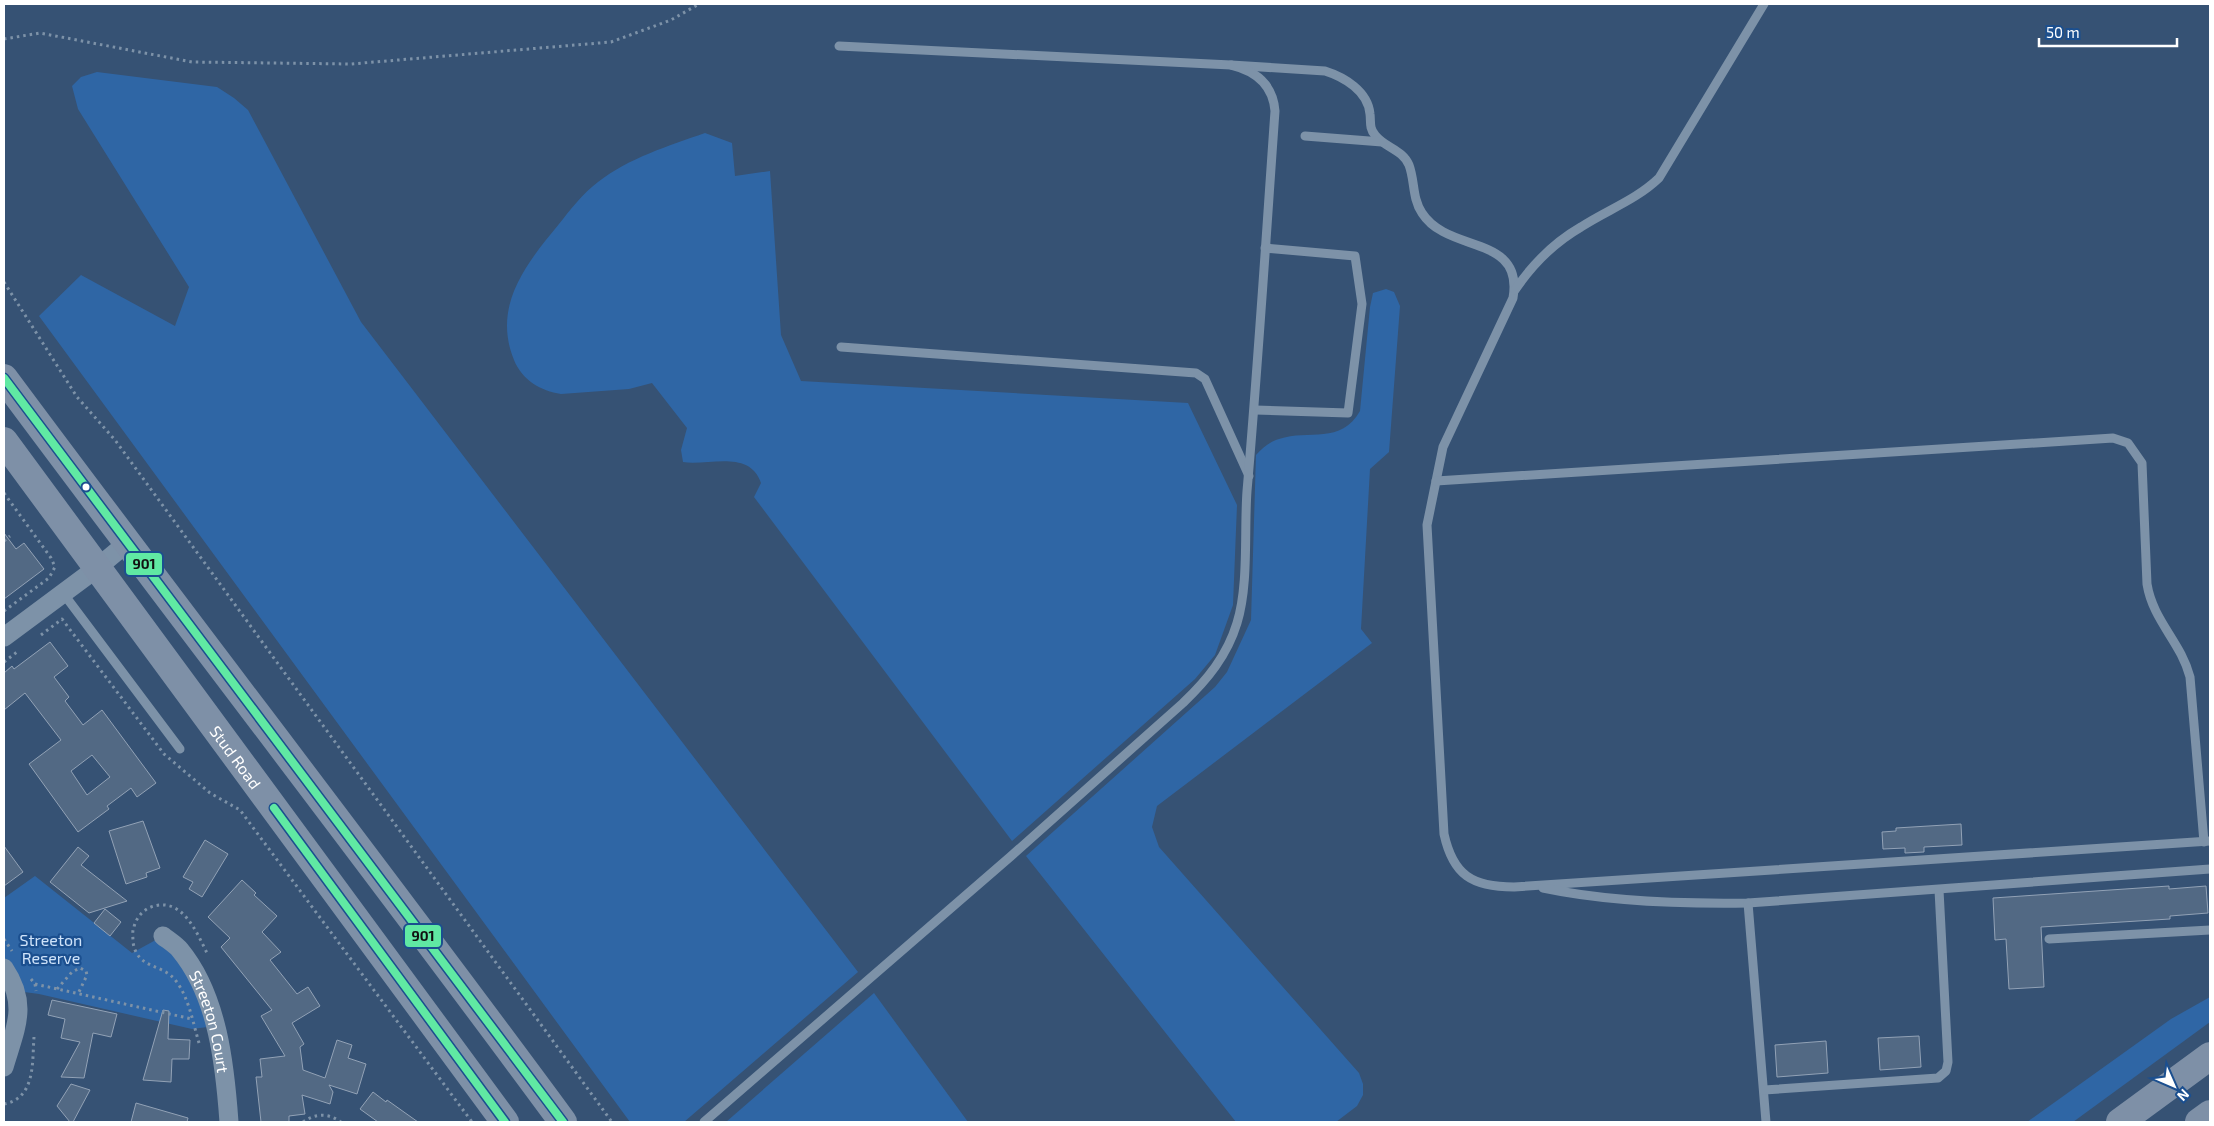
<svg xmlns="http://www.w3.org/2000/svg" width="2214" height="1126" font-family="'Exo 2',sans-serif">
	<rect width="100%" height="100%" fill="#365274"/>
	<g fill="#2f66a5">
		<polygon points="97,72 217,87 234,98 248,110 361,322 858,972 684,1122 630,1122 39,316 81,275 175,326 189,287 78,109 72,86 81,77"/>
		<path d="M705 133 732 143 735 176 770 171 781 335 801 381 1188 403 1237 505 1233 605 1215 655 1195 679 1012 841 754 497 761 483C750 449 708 466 683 462L681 450 687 428 652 383 629 389 561 394C541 391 522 380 514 360 492 306 526 264 559 224 570 210 583 193 598 182 629 158 668 146 705 133Z"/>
		<path d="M1386 289 1394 292 1400 306 1389 452 1370 469 1361 629 1372 643 1157 806 1152 827 1159 847 1359 1073 1363 1084V1095L1357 1106 1336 1122H1236L1026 856 1215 687 1227 672 1251 620 1256 455C1263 448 1269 442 1279 439 1309 429 1341 445 1360 411L1370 307 1373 293Z"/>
		<polygon points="35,876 132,953 163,936 179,949 215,1026 192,1029 39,994 17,991 4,968 4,898"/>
		<polygon points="874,993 968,1122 726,1122"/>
		<polygon points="2210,997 2210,1022 2073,1122 2027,1122 2171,1019"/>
	</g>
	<g fill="#526984" stroke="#92a2b6" fill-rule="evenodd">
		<polygon points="4,533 16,549 24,543 44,569 4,599"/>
		<path d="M50 642 68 666 54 677 69 697 65 701 83 725 102 710 156 783 137 797 131 788 107 806 109 809 78 832 29 764 61 740 25 693 4 710V673L12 666 14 669ZM92 755 110 777 87 795 71 771Z"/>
		<polygon points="143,821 160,868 146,873 147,877 126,884 109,831"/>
		<polygon points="1961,824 1962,845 1924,847 1924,852 1905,853 1905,848 1883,849 1882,832 1896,831 1896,828"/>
		<polygon points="205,840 228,854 202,897 189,889 193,882 183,877"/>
		<polygon points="4,846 23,872 4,886"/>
		<polygon points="78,847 89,856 81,865 127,901 89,913 50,882"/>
		<polygon points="242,880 256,893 254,895 277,916 262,932 281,952 270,960 297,994 308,987 320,1006 292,1023 304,1044 300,1047 303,1070 325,1078 337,1040 352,1045 348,1058 366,1064 357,1094 329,1085 333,1092 330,1104 302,1095 305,1114 289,1116 289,1122 261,1122 256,1077 262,1077 260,1059 285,1056 261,1016 272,1010 221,947 230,938 208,917"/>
		<polygon points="2169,886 2169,889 2206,886 2208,913 2170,916 2170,919 2041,927 2044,987 2009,989 2006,939 1995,940 1993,898"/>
		<polygon points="105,909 121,922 110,936 94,923"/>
		<polygon points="52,1000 117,1014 111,1037 93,1033 84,1078 61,1077 80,1042 61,1038 65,1019 48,1015"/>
		<polygon points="163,1010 169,1011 168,1039 190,1040 189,1059 172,1059 171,1082 143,1080"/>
		<polygon points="1919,1036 1921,1067 1880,1070 1878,1038"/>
		<polygon points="1826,1041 1828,1073 1777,1077 1775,1045"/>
		<polygon points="71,1084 90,1090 73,1122 70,1122 57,1106"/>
		<polygon points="373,1092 386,1102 387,1100 418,1122 378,1122 360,1109"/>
		<polygon points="136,1103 188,1118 187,1122 131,1122"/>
	</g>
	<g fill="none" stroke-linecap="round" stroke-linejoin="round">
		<g stroke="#7d92a8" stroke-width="3" stroke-dasharray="2.5 4" stroke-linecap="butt">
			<polyline points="4,39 40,33 192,62 351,64 611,42 671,20 699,4"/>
			<polyline points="4,282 77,397 115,440 612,1122"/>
			<polyline points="4,493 51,558 55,567 49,578 4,611"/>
			<polyline points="4,541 10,536"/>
			<polyline points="41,635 62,619 164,754 210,793 240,810 472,1122"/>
			<polyline points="4,662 17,652"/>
			<polyline points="4,939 12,951"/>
			<polyline points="31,979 35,984 36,991"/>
			<polyline points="35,984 192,1019"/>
			<polyline points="57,989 72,972 80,968 86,971 87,975 78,994"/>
			<path d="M199 1043C193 1023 189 998 176 981 163 963 137 970 133 942 133 937 132 931 134 927 136 918 143 910 151 907 182 896 196 931 207 953"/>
			<path d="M4 1104C36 1098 32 1062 34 1037"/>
			<path d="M303 1122C316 1113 328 1113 341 1122"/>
		</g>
		<g stroke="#7d92a8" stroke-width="9">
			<path d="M1231 65 1325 71C1344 77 1368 91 1370 114 1371 122 1369 128 1375 135 1385 148 1402 149 1409 165 1415 181 1412 198 1422 213 1448 254 1524 234 1513 298L1443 447 1427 525 1444 834C1453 875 1472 887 1514 887L2210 841"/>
			<polyline points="1305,136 1382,142"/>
			<path d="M1515 290C1532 265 1555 242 1581 227 1607 210 1636 200 1659 178L1764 4"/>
			<polyline points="841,347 1196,373 1205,379 1249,476"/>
			<polyline points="1255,410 1348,413 1362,304 1355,256 1265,248"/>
			<path d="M1436 481 2113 438 2128 443 2142 463 2147 584C2153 621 2181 642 2190 677L2204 842"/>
			<polyline points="63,593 180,749"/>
			<path d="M1543 888C1609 902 1680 904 1748 903L2210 869"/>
			<polyline points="1748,903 1766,1122"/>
			<polyline points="2049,939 2210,930"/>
			<polyline points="1764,1090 1938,1078 1946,1071 1948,1062 1939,890"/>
			<path d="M704 1122 1010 857 1183 703C1207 680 1227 656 1237 623 1249 584 1244 532 1247 491 1258 365 1266 238 1275 111 1273 85 1256 71 1231 65L839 46"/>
		</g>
		<g stroke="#7d92a8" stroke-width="19">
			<polyline points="4,637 97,568 127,543"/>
			<path id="s1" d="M163 936C168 940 176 945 180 950 218 996 225 1066 229 1122"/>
			<path d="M4 968C29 1005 15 1029 4 1067"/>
		</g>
		<g stroke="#7e90a7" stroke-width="28">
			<path d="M4 378C189 627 379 872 563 1122"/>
			<path id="s2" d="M4 441 505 1122"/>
			<polyline points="2120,1122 2210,1056"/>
			<polyline points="2199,1122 2210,1114"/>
		</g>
		<defs>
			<g id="bus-1">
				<polyline points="4,378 563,1122"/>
				<polyline points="274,808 505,1122"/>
			</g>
		</defs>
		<use href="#bus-1" stroke="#1b4f8f" stroke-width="11"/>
		<use href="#bus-1" stroke="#60e9a3" stroke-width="8"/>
	</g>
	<circle fill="#fff" stroke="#1b4f8f" stroke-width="2" cx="86" cy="487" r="4.5"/>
	<g text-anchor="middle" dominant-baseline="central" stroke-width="4.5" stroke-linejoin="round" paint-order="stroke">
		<g font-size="16" fill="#fff" stroke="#1b4f8f">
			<text stroke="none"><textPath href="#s2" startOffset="392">Stud Road</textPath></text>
			<text stroke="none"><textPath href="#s1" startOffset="101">Streeton Court</textPath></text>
		</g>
		<g font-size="16" fill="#cfe3fa" stroke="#1b4f8f">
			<text x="51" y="939">Streeton<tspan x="51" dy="18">Reserve</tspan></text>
		</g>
	</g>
	<g stroke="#1b4f8f" stroke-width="2">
		<rect x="125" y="552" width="38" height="24" rx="5" fill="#60e9a3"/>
		<rect x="404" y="924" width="38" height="24" rx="5" fill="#60e9a3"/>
	</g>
	<g font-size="14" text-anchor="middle" font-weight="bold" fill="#111">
		<text x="144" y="569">901</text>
		<text x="423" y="941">901</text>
	</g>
	<rect width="2214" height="1126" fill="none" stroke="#ffffff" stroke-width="10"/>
	<g transform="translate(2174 1086) rotate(135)" stroke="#1b4f8f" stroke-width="4" paint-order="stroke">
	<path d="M0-4L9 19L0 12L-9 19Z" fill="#ffffff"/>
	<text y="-8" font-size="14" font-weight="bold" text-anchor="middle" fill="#ffffff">N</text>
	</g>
	<path d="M2039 38v8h138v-8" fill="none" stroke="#ffffff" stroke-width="2.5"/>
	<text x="2046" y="38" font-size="15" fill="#ffffff" stroke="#1b4f8f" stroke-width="4" paint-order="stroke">50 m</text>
</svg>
